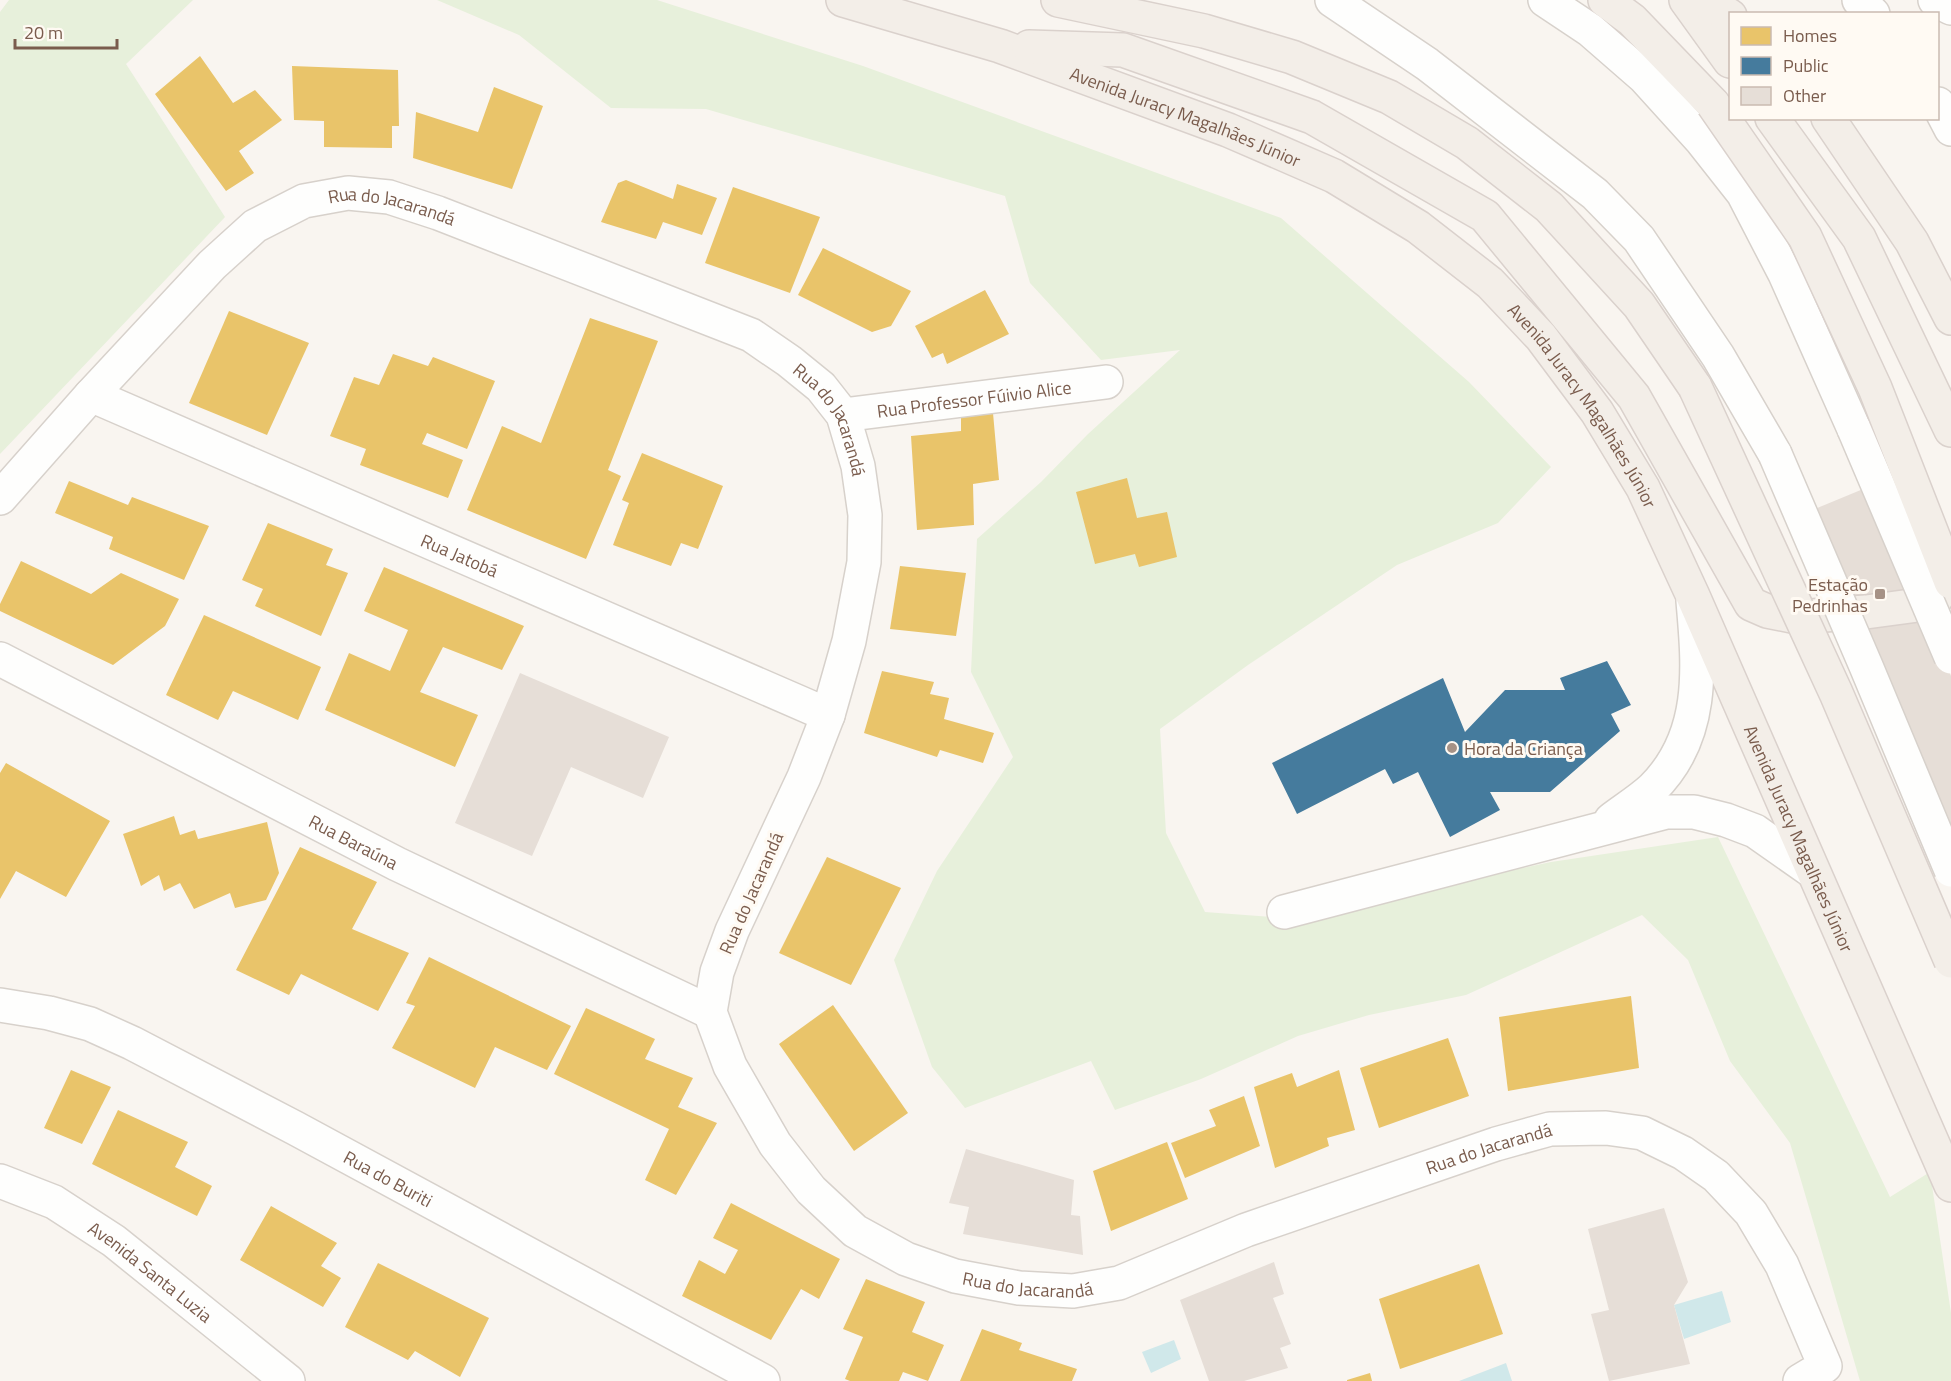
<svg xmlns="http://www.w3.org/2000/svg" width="1951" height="1381" font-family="'Titillium Web',sans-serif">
	<rect width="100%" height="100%" fill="#f9f5f0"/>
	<g fill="#e7f0db">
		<polygon points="9,0 193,0 126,64 225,217 0,454 0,12"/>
		<polygon points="437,0 657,0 863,66 1281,218 1469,382 1551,467 1498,523 1397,565 1248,665 1160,729 1166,833 1205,912 1286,918 1551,862 1718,837 1890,1197 1930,1172 1951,1313 1951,1381 1860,1381 1790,1143 1730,1061 1688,960 1642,915 1466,995 1369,1015 1298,1036 1201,1079 1115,1110 1091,1061 965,1108 932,1067 894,960 937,871 1013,757 971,672 977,539 1041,482 1088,434 1180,350 1101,360 1030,283 1005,196 706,109 611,108 519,35"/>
	</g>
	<g fill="#d0e8ea">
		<polygon points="1722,1291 1731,1322 1684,1339 1674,1305"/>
		<polygon points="1174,1340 1181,1359 1151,1373 1142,1352"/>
		<polygon points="1506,1363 1512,1381 1459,1381"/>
	</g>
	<g fill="#e9c46a">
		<polygon points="200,56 233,103 255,90 282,120 239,151 254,173 226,191 155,94"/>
		<polygon points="292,66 398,70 399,126 392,126 392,148 324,147 324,121 294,120"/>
		<polygon points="494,87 543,106 512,189 413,158 416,112 478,132"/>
		<polygon points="626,180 673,199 677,184 717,198 702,235 663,222 656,239 601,222 618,183"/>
		<polygon points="733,187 820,217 790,293 705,263"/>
		<polygon points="823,248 911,291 891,326 872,332 798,295"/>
		<polygon points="985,290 1009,334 947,364 943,353 932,358 915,326"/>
		<polygon points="229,311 309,343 267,435 189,403"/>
		<polygon points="590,318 658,341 608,470 621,476 586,559 467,510 502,426 541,443"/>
		<polygon points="393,354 428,366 433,357 495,381 467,449 427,433 422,444 463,460 448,498 360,465 366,449 330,436 354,377 379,385"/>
		<polygon points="993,413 999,480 973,484 974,525 917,530 911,436 961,431 961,415"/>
		<polygon points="642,453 723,486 698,549 681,543 671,566 613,545 629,503 622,500"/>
		<polygon points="1127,478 1137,518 1167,512 1177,557 1139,567 1135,554 1095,564 1076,492"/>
		<polygon points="69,481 128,505 132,497 209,526 184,580 109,549 113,537 55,513"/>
		<polygon points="268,523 333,549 326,565 348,573 321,636 255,606 263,589 242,580"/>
		<polygon points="21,561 91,594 121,573 179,599 165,626 113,665 0,611 0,604"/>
		<polygon points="900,566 966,573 956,636 890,629"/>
		<polygon points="384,567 524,626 502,670 443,647 420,692 478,715 455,767 325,710 349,653 390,671 408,630 364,611"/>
		<polygon points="204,615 321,667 298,720 233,691 218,720 166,695"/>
		<polygon points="882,671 934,682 930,694 949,698 944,719 994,733 983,763 940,750 937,757 864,733"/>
		<polygon points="6,763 110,821 66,897 16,871 0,899 0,773"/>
		<polygon points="174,816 180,835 195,830 198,839 267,822 279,873 266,900 235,908 230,893 194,909 180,883 164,891 159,875 141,886 123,834"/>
		<polygon points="300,847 377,882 352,929 409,953 378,1011 301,974 289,995 236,970"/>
		<polygon points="827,857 901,888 851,985 779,953"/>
		<polygon points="429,957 571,1026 547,1070 495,1047 475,1088 392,1048 415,1006 406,1003"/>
		<polygon points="1631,996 1639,1068 1508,1091 1499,1017"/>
		<polygon points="833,1005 908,1113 854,1151 779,1044"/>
		<polygon points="586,1008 655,1039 645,1059 693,1078 678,1107 717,1123 676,1195 645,1180 669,1129 554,1074"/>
		<polygon points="1448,1038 1469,1096 1379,1128 1360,1068"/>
		<polygon points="71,1070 111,1087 82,1144 44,1128"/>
		<polygon points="1339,1070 1355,1130 1327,1138 1329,1146 1275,1168 1254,1087 1292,1073 1297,1087"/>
		<polygon points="1244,1096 1260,1146 1185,1178 1171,1143 1216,1126 1209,1110"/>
		<polygon points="118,1110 188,1142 175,1167 212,1186 197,1216 92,1164"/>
		<polygon points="1167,1142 1188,1199 1111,1231 1093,1171"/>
		<polygon points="731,1203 840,1259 819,1299 801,1289 771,1340 682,1296 699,1260 725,1274 738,1250 713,1238"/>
		<polygon points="271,1206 337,1243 321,1266 341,1278 323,1307 240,1260"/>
		<polygon points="378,1263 489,1318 460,1377 415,1351 408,1360 345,1327"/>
		<polygon points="1479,1264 1503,1334 1400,1369 1379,1299"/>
		<polygon points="866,1279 925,1302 912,1332 944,1345 928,1381 903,1372 899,1381 850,1381 845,1379 863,1337 843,1329"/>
		<polygon points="982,1329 1022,1343 1019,1350 1077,1369 1072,1381 960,1381"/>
		<polygon points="1370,1373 1372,1381 1347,1381 1347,1380"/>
	</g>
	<polygon fill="#457b9d" points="1607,661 1631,705 1611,714 1620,731 1550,792 1490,792 1500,810 1450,837 1418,772 1393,784 1385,769 1297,814 1272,763 1443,678 1465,732 1505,690 1565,690 1560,678"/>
	<g fill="#e6ded7">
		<polygon points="1868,487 1951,676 1951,835 1810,511"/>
		<polygon points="520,673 669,737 643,798 571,767 532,856 455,823"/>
		<polygon points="966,1149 1074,1180 1071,1215 1080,1216 1083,1255 963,1234 969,1207 949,1203"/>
		<polygon points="1664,1208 1688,1282 1674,1305 1690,1364 1609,1381 1591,1314 1609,1310 1588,1229"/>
		<polygon points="1274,1262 1284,1294 1273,1298 1291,1344 1280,1348 1288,1368 1244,1381 1209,1381 1180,1300"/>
	</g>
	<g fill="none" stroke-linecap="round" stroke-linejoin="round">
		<defs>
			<g id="minor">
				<polyline points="1332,0 1427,64 1595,194 1639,239 1718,356 1775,454"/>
				<polyline points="1545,0 1590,30 1644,77 1702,141 1743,193 1785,274 1854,429"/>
				<polyline points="1859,0 1873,14"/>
				<polyline points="1935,0 1951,8"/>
				<polyline points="1938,104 1951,129"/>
				<path id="s1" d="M91 395 828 715"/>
				<path id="s2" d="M843 415 1106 382"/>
				<path id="s3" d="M0 498 91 395 212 265 255 226 304 201 348 193 389 197 438 213 751 335 789 361 821 387 843 415 858 466 865 515 864 562 849 641 828 715 804 777 732 931 717 972 710 1012 730 1066 775 1144 811 1190 855 1231 906 1259 955 1276 1019 1288 1073 1291 1119 1283 1246 1230 1496 1144 1550 1129 1606 1128 1642 1133 1683 1153 1716 1176 1751 1213 1782 1265 1825 1366 1800 1381"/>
				<path id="s4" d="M0 659 397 864 710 1012"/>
				<path d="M1611 820C1624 810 1640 800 1652 789 1705 737 1699 669 1693 601"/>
				<polyline points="1284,912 1666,812 1694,812 1726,820 1755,831 1812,871"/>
				<path id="s5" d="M0 1005 49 1013 90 1024 132 1043 295 1128 763 1381"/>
				<path id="s6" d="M0 1181 54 1202 114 1241 288 1381"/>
			</g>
			<g id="major">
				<path id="s7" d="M843 0 1000 46 1228 130 1334 176 1418 227 1490 283 1541 337 1597 412 1643 488 1693 596 1951 1185"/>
				<polyline points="1058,0 1204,31 1292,57 1389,97 1467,143 1549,207 1639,305 1695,387"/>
				<polyline points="1605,0 1632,20 1713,104"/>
				<polyline points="1686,0 1730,61"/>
				<polyline points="1704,0 1730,16"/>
				<polyline points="1029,47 1123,50 1312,117 1485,216 1634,397 1751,604 1767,611 1797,617 1866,612 1933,603 1946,583"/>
				<polyline points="1772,118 1859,238 1951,430"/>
				<polyline points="1828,118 1912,242 1951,318"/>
			</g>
		</defs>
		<use href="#minor" stroke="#d7d1cb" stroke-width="36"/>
		<use href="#major" stroke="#dad1cc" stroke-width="36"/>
		<use href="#minor" stroke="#fefefd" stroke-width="33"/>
		<use href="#major" stroke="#f3eee8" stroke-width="33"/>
		<defs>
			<g id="minor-bridge">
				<polyline points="1854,429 1951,657"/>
				<polyline points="1775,454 1866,666 1951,870"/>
			</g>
			<g id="major-bridge">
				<polyline points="1713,104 1805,237 1875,388 1951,582"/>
				<polyline points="1695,387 1836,693 1951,961"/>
			</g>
		</defs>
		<use href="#minor-bridge" stroke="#d7d1cb" stroke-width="36" stroke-linecap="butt"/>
		<use href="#major-bridge" stroke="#dad1cc" stroke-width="36" stroke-linecap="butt"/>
		<use href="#minor-bridge" stroke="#fefefd" stroke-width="33"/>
		<use href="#major-bridge" stroke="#f3eee8" stroke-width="33"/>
	</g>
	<g fill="#a69286" stroke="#fffaf3" stroke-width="2">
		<rect x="1874" y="588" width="12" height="12" rx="3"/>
		<circle cx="1452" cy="748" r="6"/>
	</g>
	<g text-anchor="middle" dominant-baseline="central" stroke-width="6" stroke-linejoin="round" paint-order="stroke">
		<g font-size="18" fill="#7a5c4d" stroke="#fffaf3">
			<text stroke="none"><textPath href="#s7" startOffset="362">Avenida Juracy Magalhães Júnior</textPath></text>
			<text stroke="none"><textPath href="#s3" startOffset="518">Rua do Jacarandá</textPath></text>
			<text stroke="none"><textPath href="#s2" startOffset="132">Rua Professor Fúivio Alice</textPath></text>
			<text stroke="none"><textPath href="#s7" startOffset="866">Avenida Juracy Magalhães Júnior</textPath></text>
			<text stroke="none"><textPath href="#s3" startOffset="1022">Rua do Jacarandá</textPath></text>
			<text stroke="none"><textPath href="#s1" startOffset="402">Rua Jatobá</textPath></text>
			<text stroke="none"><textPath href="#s7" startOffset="1352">Avenida Juracy Magalhães Júnior</textPath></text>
			<text stroke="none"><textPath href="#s4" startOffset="398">Rua Baraúna</textPath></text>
			<text transform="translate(751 893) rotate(-66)">Rua do Jacarandá</text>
			<text stroke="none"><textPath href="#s3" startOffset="2588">Rua do Jacarandá</textPath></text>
			<text stroke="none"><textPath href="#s5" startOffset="428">Rua do Buriti</textPath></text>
			<text stroke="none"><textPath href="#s6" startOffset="177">Avenida Santa Luzia</textPath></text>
			<text stroke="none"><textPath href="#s3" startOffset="2102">Rua do Jacarandá</textPath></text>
		</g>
		<g font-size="18" fill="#7a5c4d" stroke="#fffaf3" text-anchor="end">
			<text x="1868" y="584">Estação<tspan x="1868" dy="21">Pedrinhas</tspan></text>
			<text x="1464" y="748" text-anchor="start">Hora da Criança</text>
		</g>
	</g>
	<rect x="1729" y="12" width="210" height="108" fill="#fffaf3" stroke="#cabbb1" stroke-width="1.5"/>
	<rect x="1741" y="27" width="30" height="18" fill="#e9c46a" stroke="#cabbb1" stroke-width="1.5"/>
	<text x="1783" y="42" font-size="18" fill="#7a5c4d">Homes</text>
	<rect x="1741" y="57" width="30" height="18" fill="#457b9d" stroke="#cabbb1" stroke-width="1.5"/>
	<text x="1783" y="72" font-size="18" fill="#7a5c4d">Public</text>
	<rect x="1741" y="87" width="30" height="18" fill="#e6ded7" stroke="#cabbb1" stroke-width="1.5"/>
	<text x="1783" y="102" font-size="18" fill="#7a5c4d">Other</text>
	<path d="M15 39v9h102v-9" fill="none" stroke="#7a5c4d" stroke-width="3"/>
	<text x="24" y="39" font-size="18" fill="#7a5c4d" stroke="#fffaf3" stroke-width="4.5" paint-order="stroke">20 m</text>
</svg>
